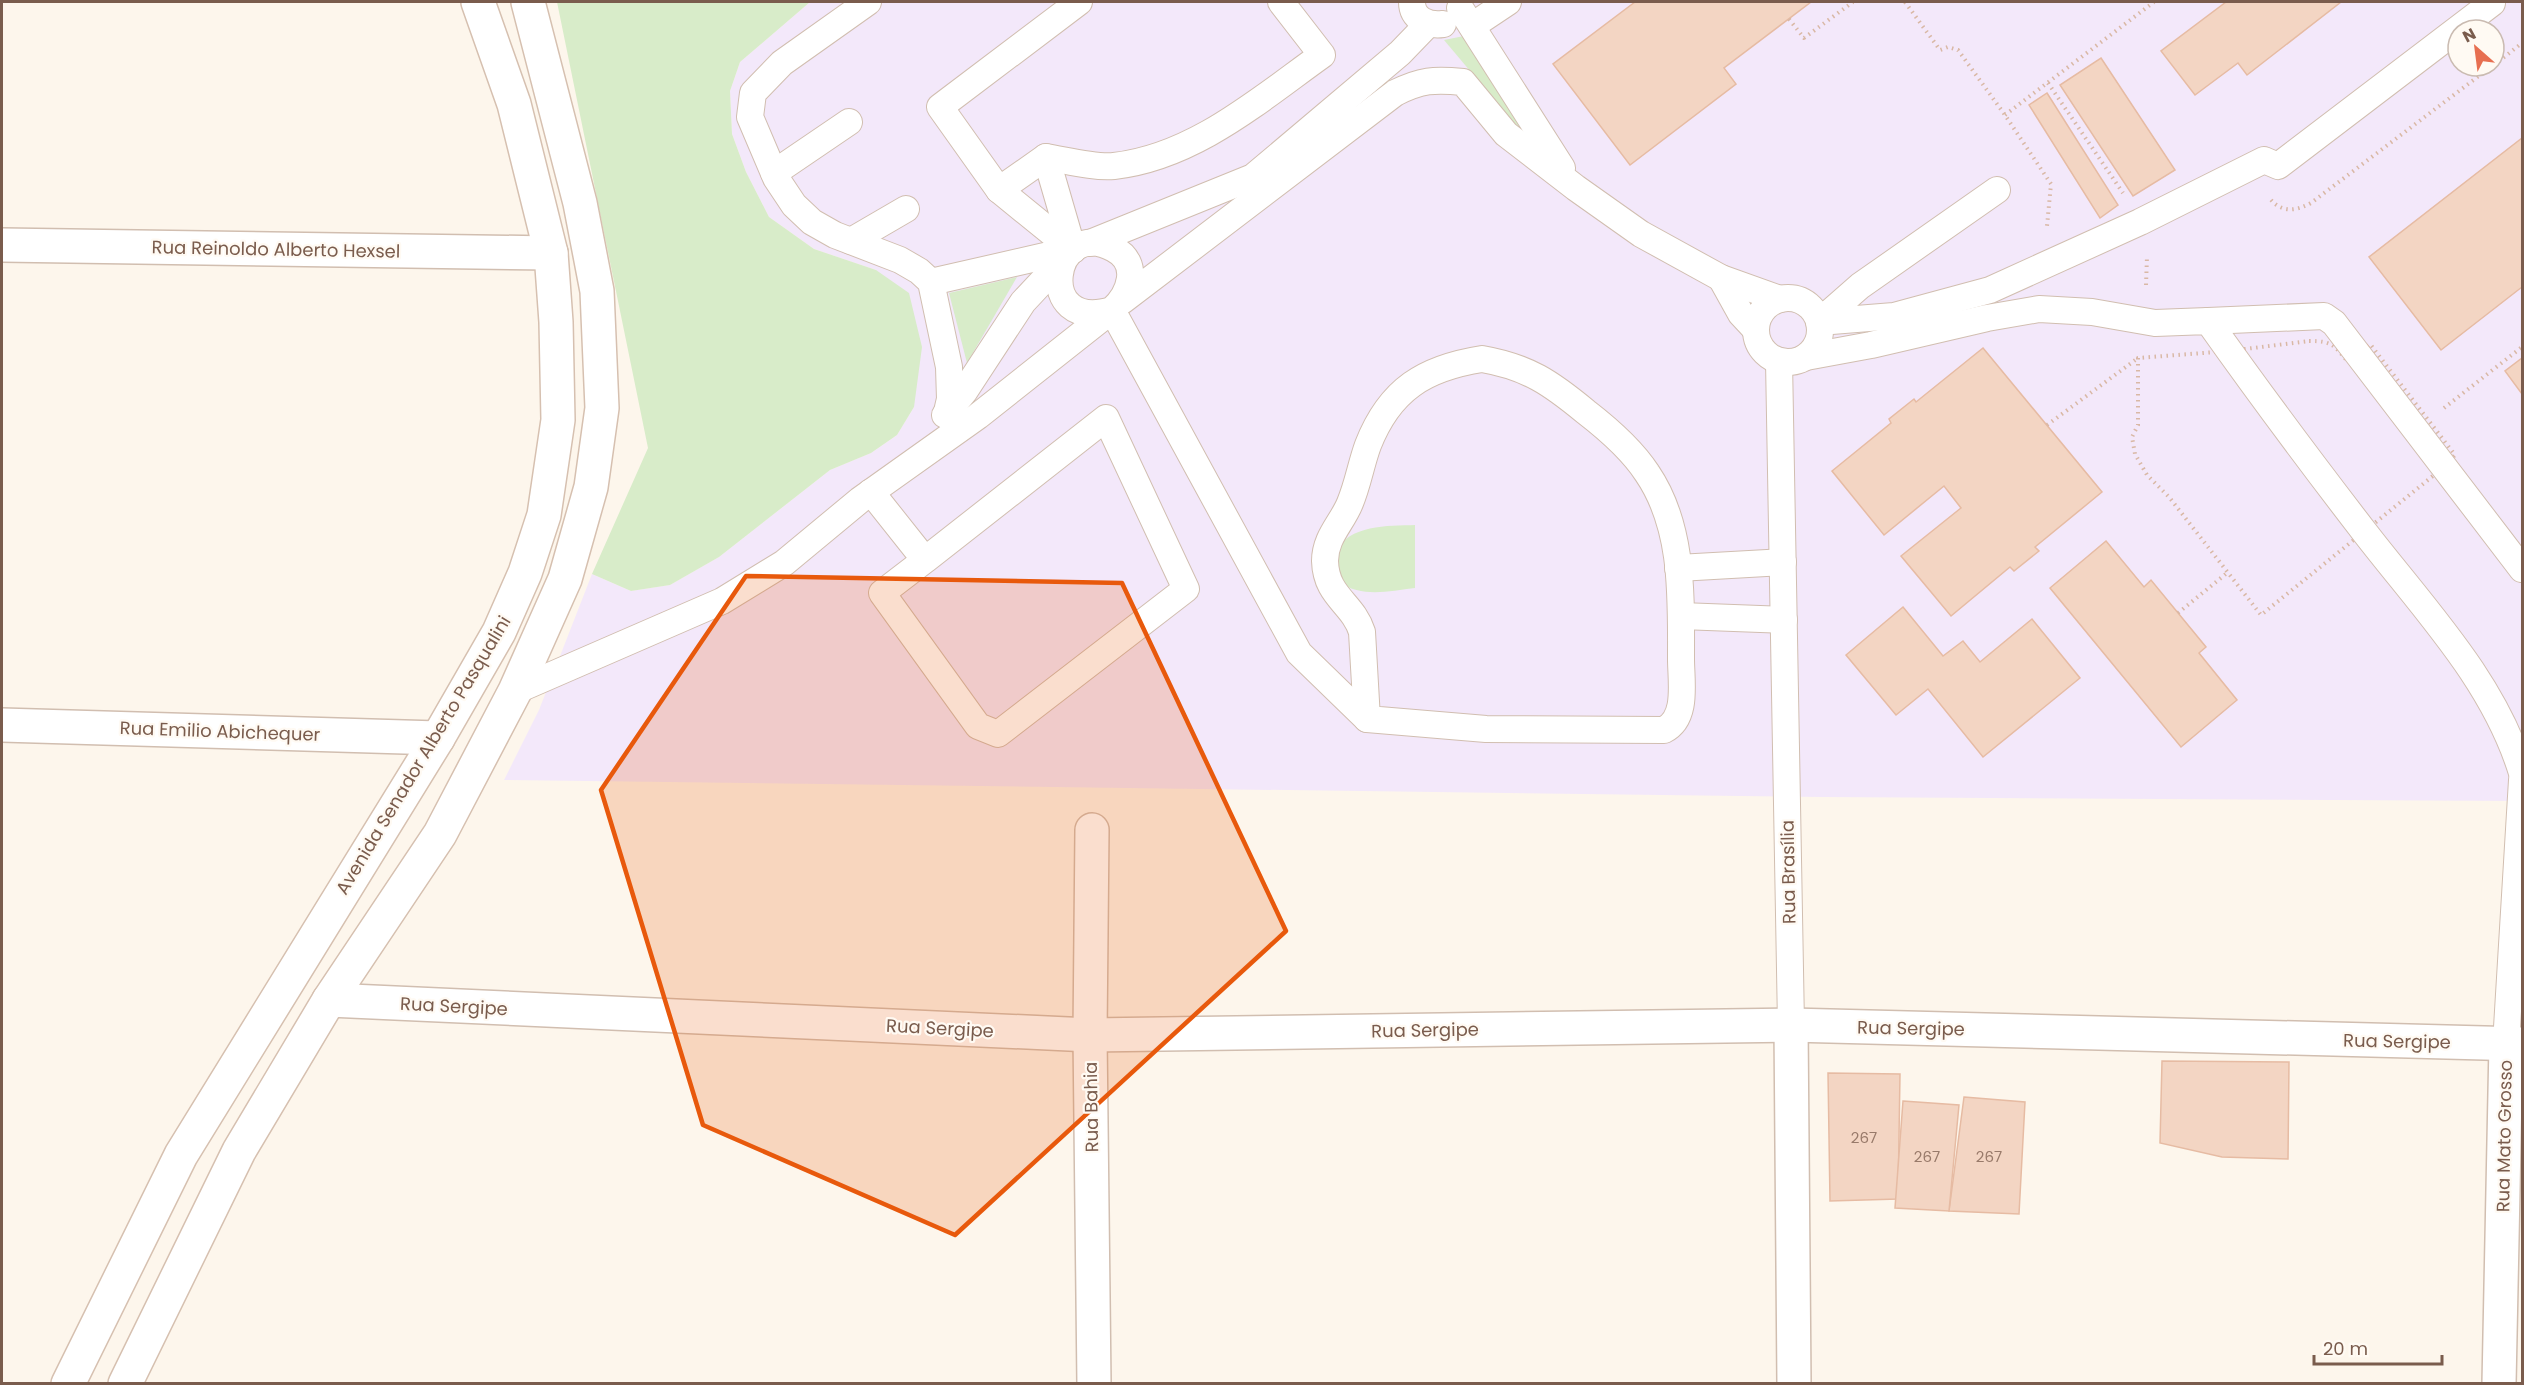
<svg xmlns="http://www.w3.org/2000/svg" width="2524" height="1385" font-family="Poppins,sans-serif">
	<rect width="100%" height="100%" fill="#fdf6ec"/>
	<path fill="#f3e8fa" fill-rule="evenodd" d="M810 2H2522V801L1823 797 504 780 539 710 592 574 631 591 670 585 719 557 830 470 871 453 897 435 914 407 876 270 814 249 769 217 746 172 732 134 730 91 740 62ZM2458 30H2494V66H2458Z"/>
	<g fill="#d8ecc9">
		<polygon points="557,2 810,2 740,62 730,91 732,134 746,172 769,217 814,249 876,270 909,293 922,347 914,407 897,435 871,453 830,470 719,557 670,585 631,591 592,574 648,448"/>
		<polygon points="1469,35 1524,135 1444,40"/>
		<polygon points="1017,277 967,363 949,293"/>
		<path d="M1415 525V588C1389 591 1362 598 1339 582L1334 553C1350 524 1387 526 1415 525Z"/>
	</g>
	<g fill="#f3d5c3" stroke="#e6bba3" stroke-width="1.5">
		<polygon points="1635,2 1811,2 1724,68 1736,84 1630,165 1553,64"/>
		<polygon points="2226,2 2341,2 2247,75 2238,63 2195,95 2161,51"/>
		<polygon points="2101,58 2175,170 2133,196 2060,85"/>
		<polygon points="2047,93 2118,205 2100,218 2029,105"/>
		<polygon points="2522,138 2522,287 2441,350 2369,257"/>
		<polygon points="1983,348 2102,492 2035,547 2039,551 2014,571 2010,567 1951,616 1901,556 1961,508 1944,486 1884,535 1832,471 1891,423 1889,419 1914,399 1916,402"/>
		<polygon points="2522,358 2522,394 2505,371"/>
		<polygon points="2106,541 2144,587 2151,580 2206,647 2199,653 2237,700 2181,747 2050,588"/>
		<polygon points="1903,607 1943,656 1963,641 1980,662 2032,619 2080,678 1983,757 1928,689 1896,715 1846,655"/>
		<polygon points="2162,1061 2289,1062 2288,1159 2222,1157 2160,1143"/>
		<polygon points="1828,1073 1900,1074 1898,1199 1830,1201"/>
		<polygon points="1964,1097 2025,1102 2019,1214 1949,1211"/>
		<polygon points="1903,1101 1959,1105 1949,1211 1895,1208"/>
	</g>
	<g fill="none" stroke-linecap="round" stroke-linejoin="round">
		<defs>
			<g id="lane">
				<polyline points="868,2 782,63 753,93 750,117 776,178 794,205 812,222 835,235 900,260 919,271 931,282 949,367 950,399 947,412"/>
				<path d="M1412 2C1412 19 1428 26 1443 24"/>
				<polyline points="1460,8 1562,168"/>
				<polyline points="1472,26 1508,2"/>
				<polyline points="1046,157 1073,250"/>
				<polyline points="774,173 849,122"/>
				<path d="M999 190 1046 157C1065 160 1094 168 1114 166 1194 157 1259 100 1322 55L1281 2"/>
				<polyline points="1997,190 1860,286 1819,322 1894,316 1990,290 2140,222 2264,160 2278,166 2492,3"/>
				<polyline points="851,241 906,209"/>
				<polyline points="1090,243 1253,177 1400,53 1428,24"/>
				<polyline points="1073,250 999,190 940,107 1079,2"/>
				<polyline points="1721,278 1741,314 1755,329"/>
				<polyline points="931,282 1071,250"/>
				<circle cx="1788" cy="330" r="32"/>
				<path d="M1122 301 1395 93C1421 80 1434 79 1463 82L1506 134 1576 188 1641 234 1721 278 1780 299"/>
				<polyline points="1112,310 1299,653 1367,719"/>
				<polyline points="2208,321 2324,316 2334,323 2522,569"/>
				<path d="M1806 357 1871 345 1987 318 2039 309 2092 312 2155 323 2208 321C2259 393 2312 464 2366 534 2424 609 2494 681 2522 773"/>
				<path d="M1482 359C1528 367 1551 383 1586 412 1608 429 1632 450 1647 473 1684 527 1681 597 1681 659 1681 682 1688 718 1664 730L1486 729 1367 719 1362 632C1353 603 1326 597 1325 561 1325 537 1342 523 1350 503 1358 484 1361 464 1368 445 1390 389 1425 368 1482 359Z"/>
				<polyline points="1779,361 1791,1025"/>
				<polyline points="945,415 964,392 1023,302 1066,256"/>
				<polyline points="871,492 925,560 882,593 978,726 998,734 1186,589 1106,418 925,560"/>
				<polyline points="1678,568 1783,562"/>
				<polyline points="1681,616 1784,620"/>
				<path d="M515 691 722 601 784 563 860 500 978 416 1112 310C1130 294 1141 263 1114 249 1051 214 1033 334 1112 310"/>
				<polyline points="2506,1044 2522,780"/>
			</g>
			<g id="street">
				<polyline points="2,245 551,253"/>
				<polyline points="2,725 438,738"/>
				<polyline points="1092,830 1090,1035 1094,1384"/>
				<polyline points="329,1000 1090,1035 1791,1025 2522,1044"/>
				<polyline points="1791,1025 1794,1384"/>
				<polyline points="2499,1384 2506,1044"/>
			</g>
			<g id="secondary">
				<polyline points="68,1384 181,1155 438,738 499,632 525,573 544,515 558,420 556,322 551,253 514,104 478,2"/>
				<polyline points="125,1384 239,1151 329,1000 440,834 515,691 565,579 591,487 602,408 597,291 580,203 528,2"/>
			</g>
		</defs>
		<use href="#lane" stroke="#d1beb0" stroke-width="28"/>
		<use href="#street" stroke="#d1beb0" stroke-width="36"/>
		<use href="#secondary" stroke="#d6c0b0" stroke-width="36"/>
		<g stroke="#d9b8a5" stroke-width="4" stroke-dasharray="1.5 4.5" stroke-linecap="butt">
			<polyline points="1905,2 1940,50 1948,47 1958,50 2005,115 2051,184 2047,226"/>
			<polyline points="1789,19 1804,38 1853,2"/>
			<polyline points="2494,65 2522,43"/>
			<polyline points="2048,83 2123,193"/>
			<polyline points="2005,115 2154,2"/>
			<path d="M2271 200C2283 213 2296 211 2311 203L2492 66"/>
			<polyline points="2146,285 2147,257"/>
			<path d="M2309 341C2332 341 2334 345 2348 362L2370 344 2455 455 2444 467 2261 615 2169 497 2147 475 2135 454 2132 437 2138 425V358L2229 351Z"/>
			<polyline points="2444,408 2522,347"/>
			<polyline points="2047,425 2138,358"/>
			<polyline points="2178,613 2227,573"/>
		</g>
		<use href="#lane" stroke="#fff" stroke-width="26"/>
		<use href="#street" stroke="#fff" stroke-width="33"/>
		<use href="#secondary" stroke="#fff" stroke-width="33"/>
	</g>
	<path fill="#e8590c" fill-opacity="0.2" stroke="#e8590c" stroke-width="4.5" stroke-linejoin="round" d="M746 576 1122 583 1286 931 955 1235 703 1125 601 790Z"/>
	<g text-anchor="middle" dominant-baseline="central" stroke-width="4.5" stroke-linejoin="round" paint-order="stroke">
		<g font-size="15" fill="#987a6a">
			<text x="1864" y="1137">267</text>
			<text x="1927" y="1156">267</text>
			<text x="1989" y="1156">267</text>
		</g>
		<g font-size="18" fill="#7a5c4d" stroke="#fffaf3">
			<text transform="translate(276 249) rotate(1)">Rua Reinoldo Alberto Hexsel</text>
			<text transform="translate(220 731) rotate(2)">Rua Emilio Abichequer</text>
			<text transform="translate(423 755) rotate(-59)">Avenida Senador Alberto Pasqualini</text>
			<text transform="translate(1788 872) rotate(-91)">Rua Brasília</text>
			<text transform="translate(454 1006) rotate(3)">Rua Sergipe</text>
			<text transform="translate(940 1028) rotate(3)">Rua Sergipe</text>
			<text transform="translate(1911 1028) rotate(1)">Rua Sergipe</text>
			<text transform="translate(1425 1030) rotate(-1)">Rua Sergipe</text>
			<text transform="translate(2397 1041) rotate(1)">Rua Sergipe</text>
			<text transform="translate(1091 1107) rotate(-91)">Rua Bahia</text>
			<text transform="translate(2504 1136) rotate(-89)">Rua Mato Grosso</text>
		</g>
	</g>
	<rect width="2524" height="1385" fill="none" stroke="#7a5c4d" stroke-width="6"/>
	<g transform="translate(2476 48) rotate(332)"><circle r="28" fill="#fffaf3" stroke="#cabbb1" stroke-width="1.5"/>
	<path d="M0-4.5L10 22L0 15L-10 22Z" fill="#e76f51"/>
	<text y="-9" font-size="16" font-weight="bold" text-anchor="middle" fill="#7a5c4d">N</text>
	</g>
	<path d="M2314 1355v9h128v-9" fill="none" stroke="#7a5c4d" stroke-width="3"/>
	<text x="2323" y="1355" font-size="18" fill="#7a5c4d" stroke="#fffaf3" stroke-width="4.5" paint-order="stroke">20 m</text>
</svg>
